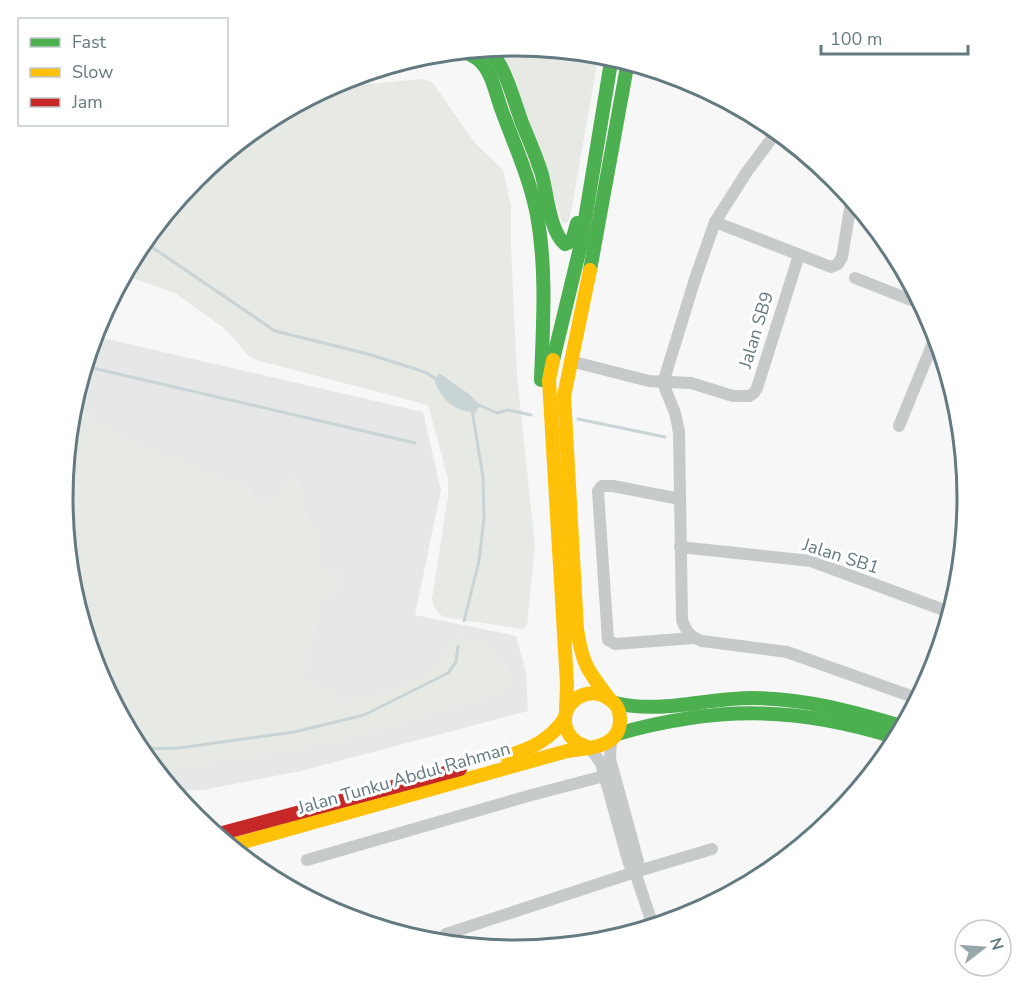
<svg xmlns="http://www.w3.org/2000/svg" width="1031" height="996" font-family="'Nunito Sans',sans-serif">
	<rect width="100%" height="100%" fill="#f7f7f7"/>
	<polygon fill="#e6e8e7" points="94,336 423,412 441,490 415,615 516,636 526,672 528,711 301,771 203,790 173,791 139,749 97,671 71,586 63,498 71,409"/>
	<g fill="#e6e9e4">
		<polygon points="516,45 599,53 571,212 568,222 562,223 546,171 497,47"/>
		<polygon points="422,79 432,82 475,143 503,170 511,206 511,247 517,376 535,546 527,624 523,629 443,617 435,609 432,599 448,496 448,479 428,405 256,360 249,356 224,328 175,293 124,275 139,246 195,177 264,121 326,88"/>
		<path d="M77 391 78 402 116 434 205 472 247 487 258 501H268L287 488 286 479 289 477 297 479 302 488 301 510C323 531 317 538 319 565L325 570 340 573 343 580 340 589 322 600 304 676 307 681 329 688 343 703 383 693 427 676 442 657 449 639C461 635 484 642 494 650 506 660 515 680 505 693L350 739 257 756 155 770 139 749 97 671 71 586 63 498 71 409Z"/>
	</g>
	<path fill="#c8d4d5" d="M439 373 470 395 478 403 476 413C454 410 444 403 435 382Z"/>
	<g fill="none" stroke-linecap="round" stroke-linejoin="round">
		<g stroke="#c8d4d5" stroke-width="3">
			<polyline points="143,241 275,331 368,354 425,372 436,379 438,383"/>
			<polyline points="84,366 415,443"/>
			<polyline points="477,407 479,405 497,413 508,410 531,415"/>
			<polyline points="578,419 665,437"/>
			<polyline points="464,621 479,561 484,518 483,477 472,410"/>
			<polyline points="138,749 179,748 294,732 364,715 448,673 456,662 458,646"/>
		</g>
		<g stroke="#c7cacb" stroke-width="12">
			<path d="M778 130 746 173 715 222 695 279 663 383 675 413 679 432 682 619C685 631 691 637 702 641L787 652 919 699"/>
			<polyline points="794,143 814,164 828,171"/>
			<polyline points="715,222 831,267 838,264 842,257 852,197"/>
			<polyline points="855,278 911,300 919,296"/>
			<polyline points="570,361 649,381 691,383 733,396 749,396 754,393 757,388 799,255"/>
			<polyline points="899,426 937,333"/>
			<polyline points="680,499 613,486 602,486 598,491 608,640 615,644 694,638"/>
			<polyline points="680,547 811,561 952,613"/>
			<polyline points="611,740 610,759 638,861 635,872"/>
			<polyline points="590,748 601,763 629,864 635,872 651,920 651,928"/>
			<polyline points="307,860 528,796 604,776"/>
			<polyline points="446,934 635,872 712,849"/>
		</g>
		<g stroke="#4caf50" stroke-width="14">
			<path d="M488 48C506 68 513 98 522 123 529 140 537 158 542 175 547 194 550 232 565 244L572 241 577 223"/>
			<path d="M423 55C439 53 458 48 473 56 492 66 495 93 502 111 515 146 530 179 537 215 547 270 543 325 541 380"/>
			<polyline points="590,270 628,61"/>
			<polyline points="553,360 581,244 612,56"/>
			<path d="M615 703C661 714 706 698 752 698 804 698 855 712 904 727"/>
			<path d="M617 734C716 706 795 706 894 737"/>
		</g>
		<g stroke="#ffc107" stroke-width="14">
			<path d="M590 270 564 396 577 629C582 663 587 670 608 697"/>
			<polyline points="553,360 549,380 567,684 566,710"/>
			<path d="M506 756C531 749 550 740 565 718"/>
			<path d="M229 846 567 751C588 748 621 748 620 719 620 711 616 703 609 699 580 679 549 717 574 740 578 744 585 746 590 748"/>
		</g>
		<polyline stroke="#c62828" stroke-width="14" points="215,835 460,769"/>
	</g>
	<g text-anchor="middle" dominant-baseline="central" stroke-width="6" stroke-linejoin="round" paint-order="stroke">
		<g font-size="18" fill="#637a81" stroke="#fff">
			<text transform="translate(756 330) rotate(-73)">Jalan SB9</text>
			<text transform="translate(841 556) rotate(18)">Jalan SB1</text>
			<text transform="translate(404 778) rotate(-16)">Jalan Tunku Abdul Rahman</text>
		</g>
	</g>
	<path d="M0 0H1031V996H0ZM73 498a442 442 0 1 1 884 0a442 442 0 1 1-884 0Z" fill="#fff" fill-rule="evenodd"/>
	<path fill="none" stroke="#637a81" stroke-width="3" d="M73 498a442 442 0 1 1 884 0a442 442 0 1 1-884 0Z"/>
	<rect x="18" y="18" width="210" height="108" fill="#ffffff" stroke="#c1cacd" stroke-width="1.5"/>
	<rect x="30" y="38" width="30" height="9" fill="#4caf50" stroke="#c1cacd" stroke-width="1.5"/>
	<text x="72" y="48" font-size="18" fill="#637a81">Fast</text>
	<rect x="30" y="68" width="30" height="9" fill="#ffc107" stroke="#c1cacd" stroke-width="1.5"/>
	<text x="72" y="78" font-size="18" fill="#637a81">Slow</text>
	<rect x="30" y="98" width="30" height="9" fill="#c62828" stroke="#c1cacd" stroke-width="1.5"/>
	<text x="72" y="108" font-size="18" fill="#637a81">Jam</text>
	<g transform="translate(983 948) rotate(73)"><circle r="28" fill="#ffffff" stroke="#c1cacd" stroke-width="1.5"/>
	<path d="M0-4.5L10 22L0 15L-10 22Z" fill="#97a6aa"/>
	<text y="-9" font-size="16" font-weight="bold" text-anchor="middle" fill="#637a81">N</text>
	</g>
	<path d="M821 45v9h147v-9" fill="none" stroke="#637a81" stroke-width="3"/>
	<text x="830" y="45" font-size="18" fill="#637a81" stroke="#ffffff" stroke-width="4.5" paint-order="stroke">100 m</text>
</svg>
